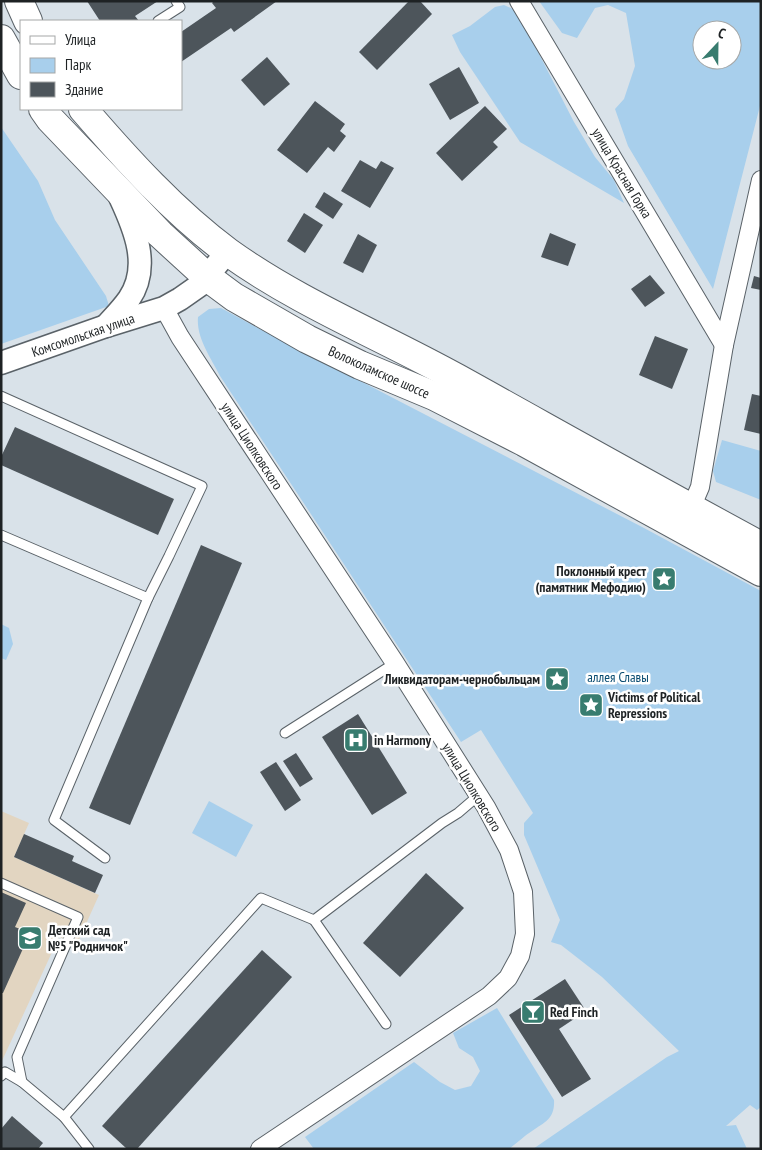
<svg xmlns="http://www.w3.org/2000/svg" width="762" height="1150" font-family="'PT Sans Narrow',sans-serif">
	<rect width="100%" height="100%" fill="#d9e2e9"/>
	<polygon fill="#e2d5c1" points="1,811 29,823 14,857 99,895 77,944 59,937 1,1063"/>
	<g fill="#a8cfec" fill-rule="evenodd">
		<path d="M539 1H761V102L713 289 628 146 615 109 624 99 635 66 626 13 608 5 595 8 577 38 562 33ZM702 30H732V60H702Z"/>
		<polygon points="504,5 513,9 538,52 574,122 595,157 614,180 624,203 520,142 460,52 452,35 470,26 495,7"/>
		<polygon points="1,127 38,181 55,220 106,296 109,306 1,344"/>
		<path d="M221 308 256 327 644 528 761 591V1107L757 1110 750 1105 726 1126 736 1125 747 1149H533L667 1057 679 1051 602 977 561 945 551 942 560 920 524 835V823L533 813 481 730 461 742 220 376C211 358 196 338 198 317L209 309Z"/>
		<polygon points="722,440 761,451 761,500 716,482 713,471"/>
		<polygon points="1,624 9,628 13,644 6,660 1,658"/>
		<polygon points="209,801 253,825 236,857 192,833"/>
		<path d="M497 1008 554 1100C555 1119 545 1122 532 1131 524 1136 517 1143 509 1149H314L305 1137 414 1062 440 1082 455 1090 471 1086 480 1071 473 1057 459 1048 453 1033Z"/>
	</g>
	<g fill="#4d555b">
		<polygon points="87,1 158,1 135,16 139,21 100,21"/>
		<polygon points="214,1 277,1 234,32 231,28 181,62 181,32 216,8 212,3"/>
		<polygon points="409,1 420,1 432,14 377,70 359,52"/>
		<polygon points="267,57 290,84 264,106 241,80"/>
		<polygon points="459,67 479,103 450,120 429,84"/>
		<polygon points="315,101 345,124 340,131 346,136 334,152 328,147 307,173 277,150"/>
		<polygon points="485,106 507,129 493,142 498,147 462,181 436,153"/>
		<polygon points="360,160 376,169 381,161 394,168 370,208 341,191"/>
		<polygon points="324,192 343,204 333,219 315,207"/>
		<polygon points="304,213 323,225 305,253 287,241"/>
		<polygon points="550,233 576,244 568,266 541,257"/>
		<polygon points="358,234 377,245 363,273 343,263"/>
		<polygon points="650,275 665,293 645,307 631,289"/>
		<polygon points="754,276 761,278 761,290 751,288"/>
		<polygon points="655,336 688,349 672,389 639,375"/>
		<polygon points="752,394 761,396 761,434 744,430"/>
		<polygon points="15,427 174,499 158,535 1,465 1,457"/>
		<polygon points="201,545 242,563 130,825 89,808"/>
		<polygon points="358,714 407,793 372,815 322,737"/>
		<polygon points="296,753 313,779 300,787 283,761"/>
		<polygon points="276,762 301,800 285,811 260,772"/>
		<polygon points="24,834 74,856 72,861 103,875 95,893 14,857"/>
		<polygon points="426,873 464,908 400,977 363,943"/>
		<polygon points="1,892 26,903 15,927 30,933 3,993 1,993"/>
		<polygon points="262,950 292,977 137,1149 127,1149 102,1126"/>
		<polygon points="565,979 586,1011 559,1029 591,1079 562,1097 509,1015"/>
		<polygon points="12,1116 43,1143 38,1149 1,1149 1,1129"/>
	</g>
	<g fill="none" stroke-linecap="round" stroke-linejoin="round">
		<defs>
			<g id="service">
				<polyline points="158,21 180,7 176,1"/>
				<polyline points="1,396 202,486 169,556 148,598 1,535"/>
				<polyline points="285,733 395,663"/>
				<polyline points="105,858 54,820 148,598"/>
				<polyline points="1,883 78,917 17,1057 22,1082"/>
				<polyline points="314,920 386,1024"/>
				<polyline points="1,1076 5,1072 22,1082 64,1117"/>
				<polyline points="89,1149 64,1117 261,898 314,920 442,823 458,813 479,795"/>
			</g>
			<g id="minor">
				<polyline points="519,1 724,345"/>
				<polyline points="164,308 180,337 395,663 486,807 509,850 523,892 525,934 520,956 508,978 489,996 260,1149"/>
				<polyline points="691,508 700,487 724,345 761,180"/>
			</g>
			<g id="tertiary">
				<path d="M106 326C114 317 122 309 129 299 151 267 135 229 120 197"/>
				<polyline points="1,363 106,326 164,308 180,299 200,285 228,251"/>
			</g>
			<g id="primary">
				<polyline points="19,1 28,21"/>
				<polyline points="1,39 21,75"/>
				<polyline points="43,109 50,119 160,234 207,277 234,297 307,339 360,365 434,396 524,442 761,572"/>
				<path d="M83 109C127 160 174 212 228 252 299 303 381 336 457 378 558 434 659 491 761 546"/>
			</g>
		</defs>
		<use href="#service" stroke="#5a6268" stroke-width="11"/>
		<use href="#minor" stroke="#5a6268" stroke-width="20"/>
		<use href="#tertiary" stroke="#5a6268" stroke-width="25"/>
		<use href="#primary" stroke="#5a6268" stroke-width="30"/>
		<use href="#service" stroke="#fff" stroke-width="9"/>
		<use href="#minor" stroke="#fff" stroke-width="18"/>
		<use href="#tertiary" stroke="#fff" stroke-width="22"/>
		<use href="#primary" stroke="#fff" stroke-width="28"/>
	</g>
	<defs>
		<symbol id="sight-square" viewBox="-11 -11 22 22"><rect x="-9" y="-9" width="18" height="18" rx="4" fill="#387c6f" stroke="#fff"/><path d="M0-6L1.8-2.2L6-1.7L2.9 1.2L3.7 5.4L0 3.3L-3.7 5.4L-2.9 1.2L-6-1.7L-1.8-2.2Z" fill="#fff"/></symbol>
		<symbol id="hospital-square" viewBox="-11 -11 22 22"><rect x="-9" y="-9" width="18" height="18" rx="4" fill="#387c6f" stroke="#fff"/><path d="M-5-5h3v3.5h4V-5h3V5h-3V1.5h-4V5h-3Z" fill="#fff"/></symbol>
		<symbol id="school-square" viewBox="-11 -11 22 22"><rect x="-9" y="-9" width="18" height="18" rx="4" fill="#387c6f" stroke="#fff"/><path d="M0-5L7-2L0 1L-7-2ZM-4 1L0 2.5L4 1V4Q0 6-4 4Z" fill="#fff"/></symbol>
		<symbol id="bar-square" viewBox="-11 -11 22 22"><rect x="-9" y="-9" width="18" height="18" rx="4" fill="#387c6f" stroke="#fff"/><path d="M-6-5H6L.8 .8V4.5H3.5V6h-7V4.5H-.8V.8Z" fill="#fff"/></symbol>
	</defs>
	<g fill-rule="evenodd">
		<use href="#sight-square" x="650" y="565" width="28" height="28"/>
		<use href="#sight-square" x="543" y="665" width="28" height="28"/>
		<use href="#sight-square" x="577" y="691" width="28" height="28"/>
		<use href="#hospital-square" x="342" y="726" width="28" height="28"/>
		<use href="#school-square" x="16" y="924" width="28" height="28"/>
		<use href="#bar-square" x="519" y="998" width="28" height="28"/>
	</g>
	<g text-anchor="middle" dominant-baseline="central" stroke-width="5" stroke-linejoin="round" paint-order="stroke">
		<g font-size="14" fill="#1e2224" stroke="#fff">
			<text transform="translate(622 173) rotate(59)">улица Красная Горка</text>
			<text transform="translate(83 335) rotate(-19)">Комсомольская улица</text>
			<text transform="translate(379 372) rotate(24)">Волоколамское шоссе</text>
			<text transform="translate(252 446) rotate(57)">улица Циолковского</text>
			<text transform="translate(472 787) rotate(59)">улица Циолковского</text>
		</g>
		<g font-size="14" font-weight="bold" fill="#1e2224" stroke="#fff" text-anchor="start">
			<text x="646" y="571" text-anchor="end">Поклонный крест<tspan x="646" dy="16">(памятник Мефодию)</tspan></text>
			<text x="540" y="679" text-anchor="end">Ликвидаторам-чернобыльцам</text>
			<text x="608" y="697">Victims of Political<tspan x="608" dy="16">Repressions</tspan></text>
			<text x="374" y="740">in Harmony</text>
			<text x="48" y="930">Детский сад<tspan x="48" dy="16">№5 "Родничок"</tspan></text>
			<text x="550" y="1012">Red Finch</text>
		</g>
		<g font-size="14" fill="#084b70" stroke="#fff">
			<text x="618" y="677">аллея Славы</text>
		</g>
	</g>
	<rect width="762" height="1150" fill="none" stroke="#1e2224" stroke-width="5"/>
	<rect x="20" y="20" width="162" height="90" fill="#ffffff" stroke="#a5a7a7"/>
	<rect x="30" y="36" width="25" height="8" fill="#ffffff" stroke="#a5a7a7"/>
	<text x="65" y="45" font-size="15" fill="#1e2224">Улица</text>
	<rect x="30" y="58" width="25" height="15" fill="#a8cfec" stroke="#a5a7a7"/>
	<text x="65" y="70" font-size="15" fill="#1e2224">Парк</text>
	<rect x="30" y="82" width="25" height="15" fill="#4d555b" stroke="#a5a7a7"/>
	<text x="65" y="95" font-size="15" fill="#1e2224">Здание</text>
	<g transform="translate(717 45) rotate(22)"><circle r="24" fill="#ffffff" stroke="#a5a7a7"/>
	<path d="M0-4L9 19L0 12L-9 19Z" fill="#387c6f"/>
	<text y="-8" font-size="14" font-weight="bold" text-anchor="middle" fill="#1e2224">С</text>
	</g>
</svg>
